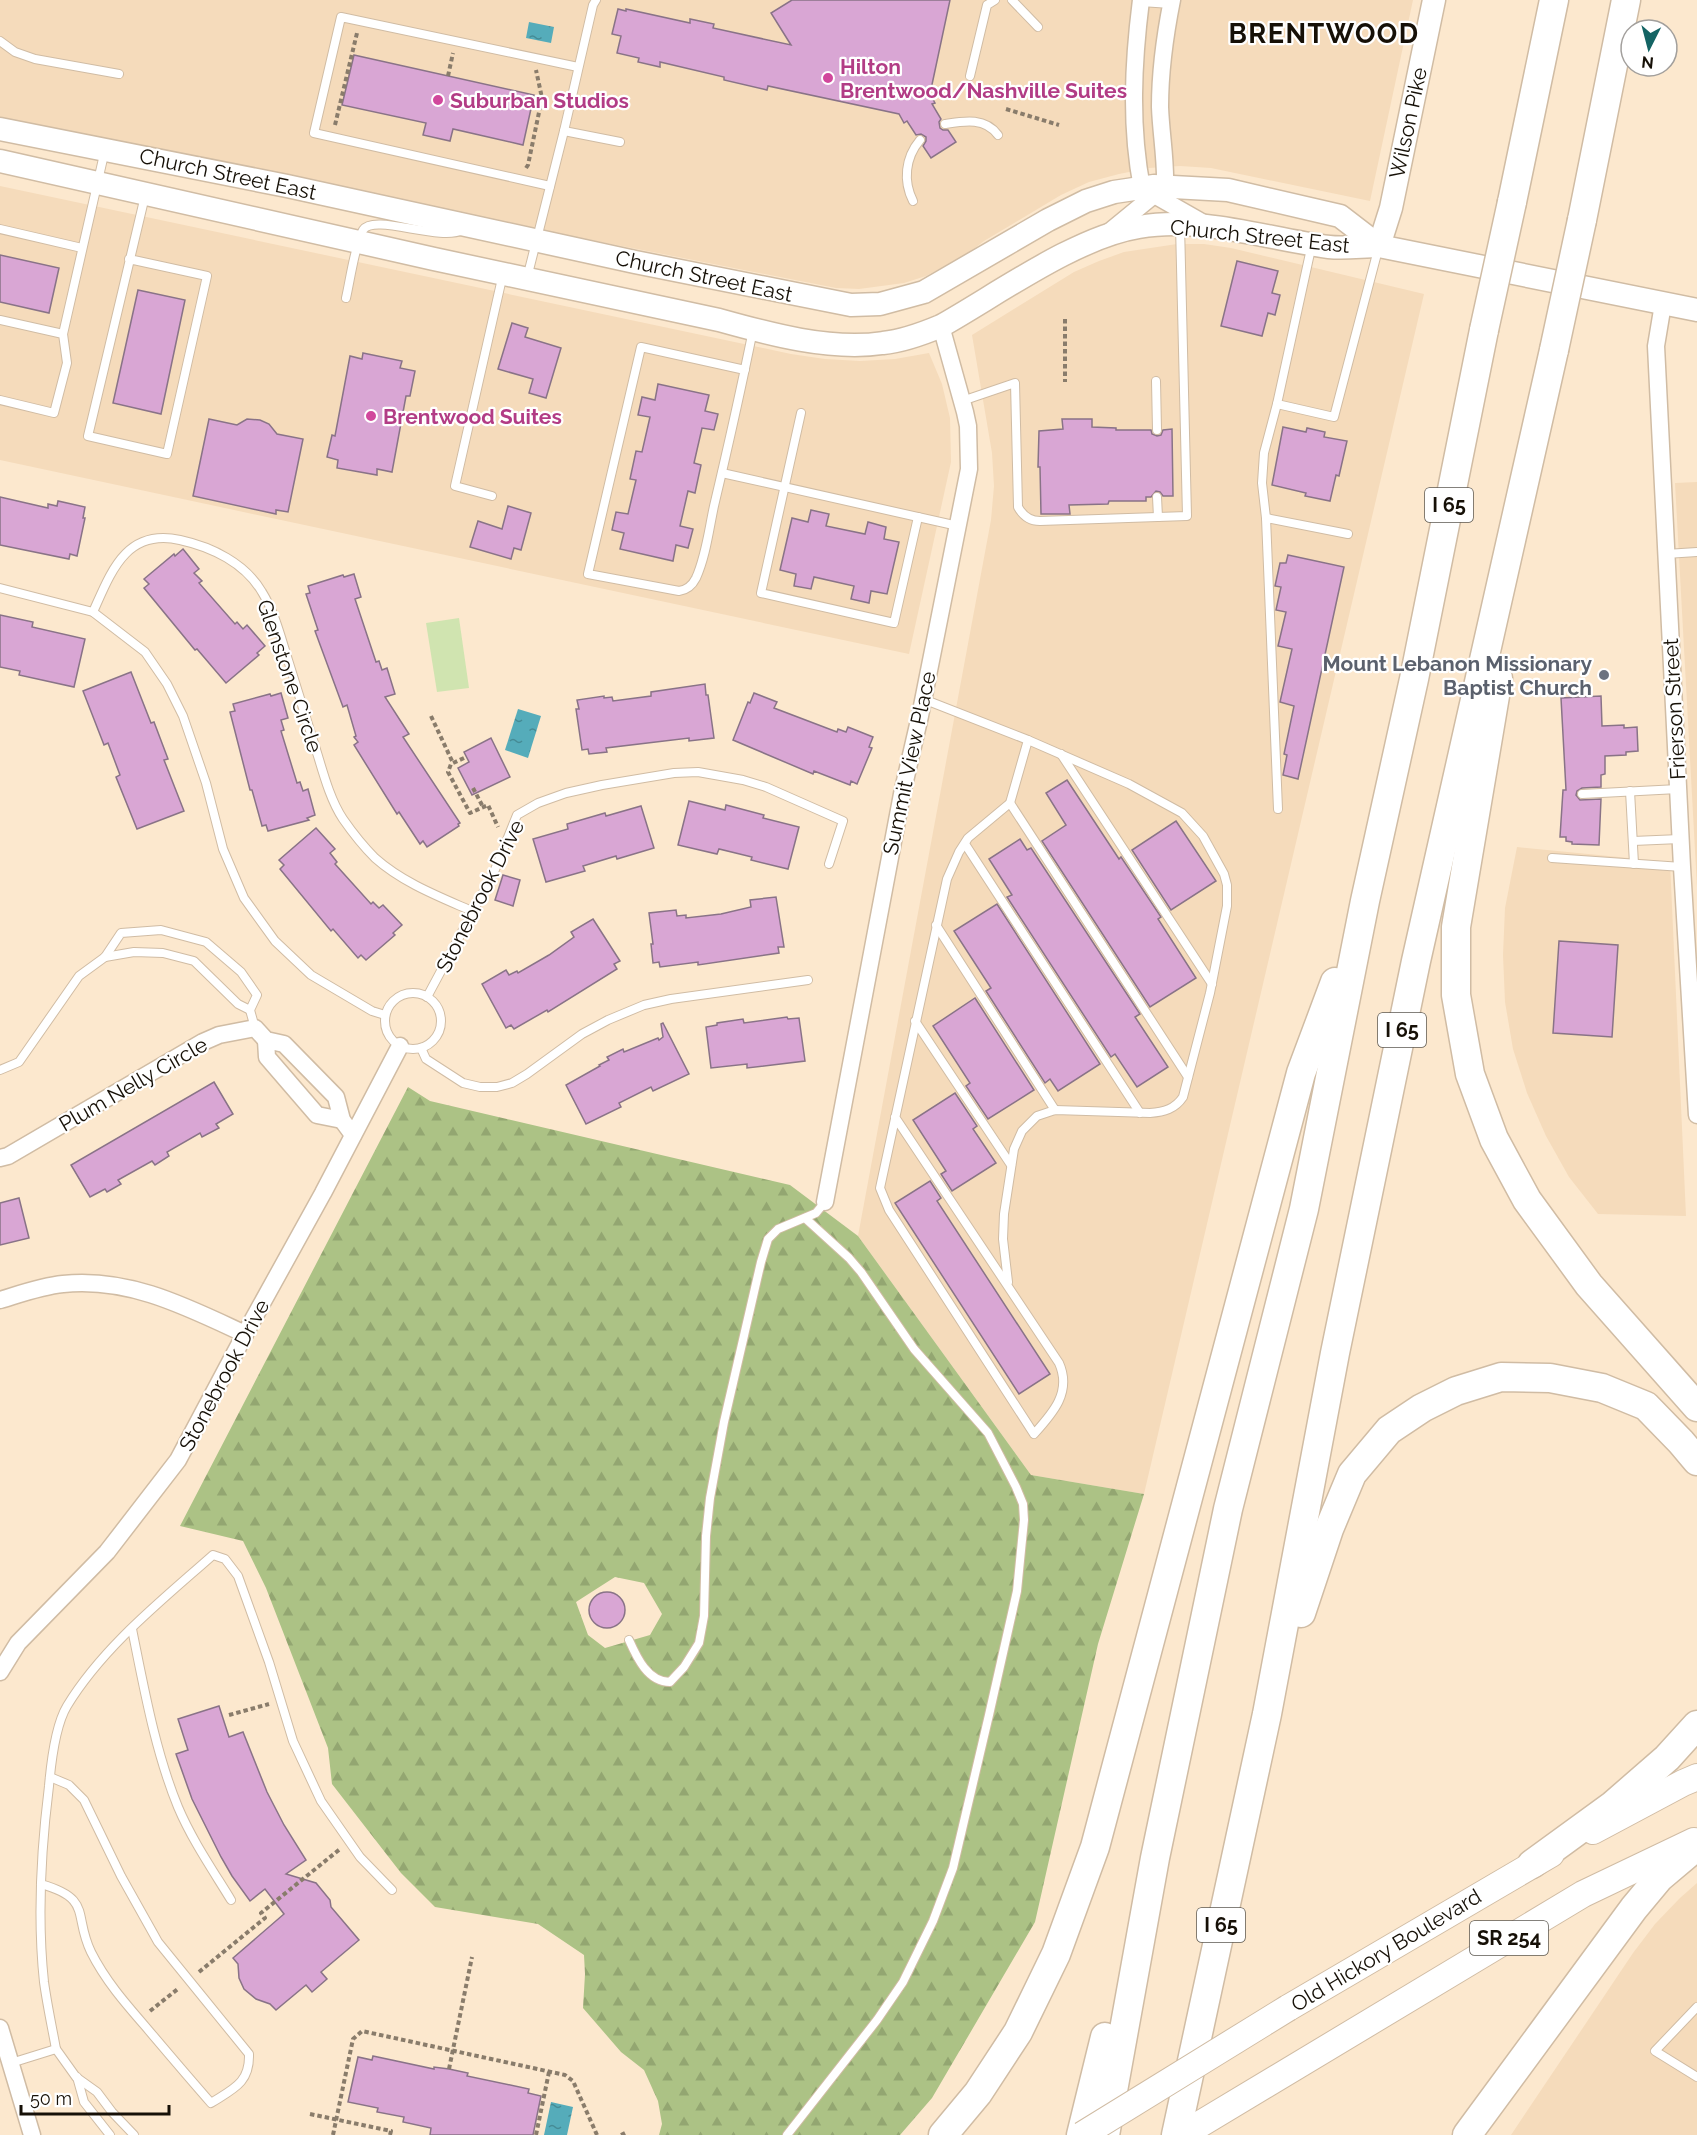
<svg xmlns="http://www.w3.org/2000/svg" width="1697" height="2135" font-family="Raleway,sans-serif">
	<defs>
		<pattern id="forest-firs" width="22" height="20" patternUnits="userSpaceOnUse" patternTransform="scale(1.5)"><rect width="22" height="20" fill="#acc285"/><path d="M5 1l3.5 6h-7zM16 11l3.5 6h-7z" fill="#93a671"/></pattern>
		<pattern id="water-ripples" width="26" height="14" patternUnits="userSpaceOnUse" patternTransform="scale(1.5)"><rect width="26" height="14" fill="#55acba"/><path d="M2 4q2-2 4 0t4 0M15 11q2-2 4 0t4 0" fill="none" stroke="#458b95"/></pattern>
	</defs>
	<rect width="100%" height="100%" fill="#fce8ce"/>
	<g fill="#f5dbbb">
		<polygon points="0,0 1413,0 1370,201 1211,168 1180,166 1149,168 1119,174 1089,182 1061,195 984,241 966,255 926,276 904,283 859,289 836,288 0,124"/>
		<polygon points="0,186 791,354 825,359 860,361 895,359 929,353 942,384 950,418 951,462 909,654 0,460"/>
		<polygon points="1177,244 1204,244 1231,248 1424,294 1144,1494 1031,1475 858,1236 991,520 994,486 992,453 972,335 1074,272 1099,261 1124,252"/>
		<polygon points="1697,482 1697,887 1675,483"/>
		<polygon points="1517,847 1670,862 1686,1216 1598,1214 1569,1177 1546,1136 1527,1093 1513,1049 1505,1002 1503,955 1505,908"/>
		<polygon points="1697,1883 1697,2135 1511,2135 1633,1953 1655,1924 1680,1898"/>
	</g>
	<path fill="url(#forest-firs)" fill-rule="evenodd" d="M408 1087 430 1101 790 1185 858 1236 1031 1475 1144 1494 1098 1644 1035 1922 932 2098 900 2135H659L662 2124 658 2101 644 2070 621 2052 583 2008 585 1974 584 1955 538 1924 435 1907 401 1873 332 1784 328 1748 266 1588 243 1541 180 1526ZM615 1577 644 1583 662 1614 650 1635 605 1648 588 1635 576 1602Z"/>
	<polygon fill="#d0e4b0" points="459,618 469,688 437,692 426,623"/>
	<g fill="url(#water-ripples)">
		<polygon points="529,22 554,27 551,43 526,38"/>
		<polygon points="518,709 541,716 528,758 505,750"/>
		<polygon points="551,2102 573,2107 567,2135 544,2135"/>
	</g>
	<g fill="#d9a6d4" stroke="#897387" stroke-width="1.5">
		<polygon points="792,0 950,0 930,94 935,103 932,104 941,119 939,122 940,128 943,130 948,130 956,142 931,158 923,146 926,141 926,137 921,134 916,135 907,121 904,123 899,114 768,86 767,90 724,80 724,77 660,62 660,67 638,62 639,58 617,53 621,36 612,34 618,9 626,11 626,9 690,23 690,19 714,24 713,28 791,45 771,13"/>
		<polygon points="354,55 534,95 523,145 453,129 450,141 423,135 426,123 342,105"/>
		<polygon points="0,255 59,268 49,313 0,302"/>
		<polygon points="1237,261 1278,271 1272,293 1280,295 1275,315 1268,313 1262,336 1221,326"/>
		<polygon points="138,290 185,300 161,414 113,403"/>
		<polygon points="512,323 528,328 525,337 561,348 546,398 529,393 533,379 498,369"/>
		<polygon points="363,353 402,361 400,368 415,371 410,396 406,396 392,472 377,469 377,475 337,468 338,460 327,457 332,435 335,436 350,356 362,359"/>
		<polygon points="658,384 709,395 705,411 718,414 714,430 702,428 694,463 701,465 695,493 688,491 680,526 693,529 688,548 676,545 673,561 620,549 624,533 612,530 616,512 628,514 636,480 630,479 636,451 642,452 650,417 638,415 642,397 655,400"/>
		<polygon points="209,419 237,425 247,419 260,420 269,424 277,434 303,439 288,512 276,510 276,514 193,496"/>
		<polygon points="1062,419 1092,419 1092,427 1116,428 1116,430 1151,430 1152,434 1157,436 1161,435 1163,430 1172,429 1173,496 1163,496 1160,492 1156,491 1151,497 1146,497 1146,501 1109,501 1108,504 1069,505 1070,514 1041,514 1040,467 1038,467 1039,431 1063,429"/>
		<polygon points="1283,427 1306,432 1307,428 1325,432 1324,437 1347,441 1339,476 1336,475 1330,501 1305,496 1306,493 1272,485"/>
		<polygon points="0,497 48,508 48,504 57,506 58,501 85,507 83,518 85,518 77,556 70,554 69,559 0,545"/>
		<polygon points="508,506 531,513 521,550 514,548 511,559 470,547 478,521 502,529"/>
		<polygon points="811,510 829,514 826,526 865,534 868,522 886,527 884,539 899,542 887,594 871,591 869,603 851,599 854,586 814,577 811,589 794,586 796,574 780,570 792,518 808,522"/>
		<polygon points="183,549 199,569 194,573 202,581 199,583 235,624 237,622 243,629 247,625 265,646 257,653 259,655 226,683 197,649 195,650 144,588 149,584 144,579 174,554 175,556"/>
		<polygon points="1288,555 1344,567 1298,779 1283,775 1287,755 1284,754 1294,706 1280,702 1292,649 1278,646 1286,612 1276,610 1281,587 1275,586 1280,563 1286,563"/>
		<polygon points="354,574 361,597 355,599 376,662 379,661 382,670 387,668 395,694 385,697 409,734 403,737 460,823 458,824 459,826 427,847 423,841 420,844 399,812 397,814 354,745 358,742 354,737 356,736 347,705 343,707 315,631 318,630 306,594 310,593 308,586 343,575 344,577"/>
		<polygon points="0,615 33,622 32,627 85,639 74,687 19,675 20,671 0,667"/>
		<polygon points="131,672 151,723 154,722 168,759 164,760 184,811 137,829 116,777 120,775 108,743 104,745 83,691"/>
		<polygon points="705,684 706,695 708,695 714,738 689,741 689,738 606,748 607,752 589,754 588,749 582,750 576,709 579,709 577,700 604,696 604,698 612,697 613,701 651,696 651,692"/>
		<polygon points="281,693 288,718 281,720 284,730 281,731 297,783 300,782 303,791 308,789 315,815 307,818 309,820 268,831 266,825 262,826 252,790 250,790 230,712 235,711 233,704 270,694 271,696"/>
		<polygon points="754,693 777,702 774,708 837,732 838,729 846,732 848,727 873,737 869,747 872,748 857,784 851,781 850,785 814,771 813,774 733,740 748,702 750,703"/>
		<polygon points="1601,696 1602,726 1624,725 1624,728 1637,727 1638,751 1626,752 1626,755 1605,756 1605,774 1601,775 1601,787 1582,788 1577,791 1576,795 1580,800 1601,799 1599,845 1572,844 1572,842 1566,841 1566,837 1560,837 1563,790 1566,790 1561,698"/>
		<polygon points="491,738 510,777 472,795 458,768 469,762 464,752"/>
		<polygon points="1067,780 1119,859 1121,857 1161,917 1158,919 1196,978 1150,1007 1042,841 1066,825 1046,793"/>
		<polygon points="689,801 725,810 726,805 764,815 763,818 799,827 788,869 751,860 752,857 719,849 717,854 678,845"/>
		<polygon points="641,806 654,848 617,859 616,856 583,866 585,871 546,882 533,839 568,829 567,824 605,813 606,816"/>
		<polygon points="1176,821 1216,881 1171,910 1132,850"/>
		<polygon points="316,828 335,849 330,853 337,862 335,864 371,904 373,902 379,908 383,905 402,925 393,933 395,935 366,960 361,955 358,958 333,929 331,931 280,869 284,865 279,860"/>
		<polygon points="1020,839 1027,850 1031,848 1140,1014 1135,1017 1168,1067 1137,1087 1115,1054 1111,1057 1007,897 1012,895 989,859"/>
		<polygon points="503,875 520,880 513,906 495,900"/>
		<polygon points="776,897 784,947 778,947 779,953 698,965 698,962 660,967 659,962 653,963 651,944 653,944 649,913 676,910 677,916 686,915 686,918 721,914 751,907 750,900"/>
		<polygon points="997,904 1100,1064 1058,1091 1050,1079 1045,1083 986,991 991,988 954,931"/>
		<polygon points="593,919 620,961 614,964 617,969 548,1012 547,1010 514,1029 511,1025 506,1028 482,984 506,970 509,975 517,971 518,973 549,955 574,937 571,932"/>
		<polygon points="1559,941 1618,945 1612,1037 1553,1033"/>
		<polygon points="975,998 1034,1090 988,1119 966,1086 970,1083 933,1026"/>
		<polygon points="787,1017 788,1019 799,1018 805,1061 747,1068 747,1064 711,1068 706,1027 717,1025 717,1023 743,1019 744,1023"/>
		<polygon points="663,1023 689,1074 653,1091 651,1087 619,1103 621,1107 586,1124 566,1085 600,1066 599,1065 609,1060 607,1057 623,1049 624,1052 658,1038 659,1040 663,1037 661,1024"/>
		<polygon points="214,1082 233,1114 216,1124 219,1128 202,1137 200,1133 167,1152 169,1156 155,1165 152,1161 118,1180 121,1184 107,1192 105,1189 90,1197 71,1165"/>
		<polygon points="955,1093 977,1126 973,1129 996,1163 952,1191 941,1174 946,1171 913,1120"/>
		<polygon points="930,1181 941,1198 937,1201 1050,1374 1019,1394 895,1203"/>
		<polygon points="19,1198 29,1238 0,1245 0,1203"/>
		<circle cx="607" cy="1610" r="18"/>
		<polygon points="219,1706 229,1737 243,1732 267,1792 284,1825 306,1860 286,1874 316,1883 330,1900 331,1907 359,1940 321,1972 327,1979 312,1992 306,1985 276,2010 270,2004 256,1999 244,1989 239,1978 238,1964 233,1958 284,1914 265,1889 250,1901 232,1876 221,1857 192,1799 176,1754 188,1750 178,1719"/>
		<polygon points="373,2056 434,2069 434,2067 449,2069 468,2073 467,2076 529,2089 528,2093 541,2096 533,2135 430,2135 431,2128 403,2122 404,2117 377,2112 378,2108 348,2102 358,2057 372,2060"/>
	</g>
	<g fill="none" stroke-linecap="round" stroke-linejoin="round">
		<defs>
			<g id="lane">
				<polyline points="1012,0 1038,27"/>
				<polyline points="1141,2 1171,4"/>
				<polyline points="0,41 15,52 35,59 119,74"/>
				<polyline points="970,76 987,5 995,0"/>
				<path d="M945 124C964 121 985 117 998 135"/>
				<polyline points="564,131 593,5 596,0"/>
				<polyline points="550,186 314,133 341,17 578,67"/>
				<path d="M913 201C903 181 905 158 920 140"/>
				<polyline points="0,229 82,248"/>
				<polyline points="1312,244 1277,404 1334,417 1379,246"/>
				<polyline points="129,259 207,276 167,454 88,436 145,196"/>
				<polyline points="527,278 564,131 620,142"/>
				<path d="M346 298C350 281 355 244 363 230 374 213 439 242 463 230"/>
				<polyline points="0,320 63,334 67,363 54,413 0,400"/>
				<polyline points="63,334 105,150"/>
				<path d="M745 370 641 347 588 574 679 591C687 590 692 586 696 578 706 556 709 529 714 506 728 447 741 389 753 330"/>
				<polyline points="1156,381 1157,430"/>
				<path d="M962 401 1015 383 1018 507C1023 516 1030 521 1040 521L1187 516 1180 225"/>
				<polyline points="1277,404 1264,453 1262,483 1266,518 1278,809"/>
				<polyline points="801,413 761,593 894,623 918,517"/>
				<polyline points="722,473 958,526"/>
				<polyline points="492,496 455,486 503,274"/>
				<polyline points="1157,497 1158,517"/>
				<polyline points="1266,518 1348,534"/>
				<polyline points="1666,554 1697,552"/>
				<polyline points="0,588 93,612 145,652 167,684 183,716 206,783 223,849 244,898 275,941 311,975 372,1011 385,1015"/>
				<path d="M93 612C111 572 126 528 180 540 212 547 245 563 262 592 275 613 281 638 288 660 298 692 308 724 318 756 324 776 331 801 343 819 352 832 364 847 375 858 403 883 440 897 474 912"/>
				<path d="M923 699 1028 740 1129 784 1182 813 1203 836 1224 874 1227 885V906L1210 993 1183 1097C1175 1109 1164 1112 1150 1113L1055 1110 1037 1116 1022 1131 1014 1149 1004 1214 1003 1239 1008 1282"/>
				<polyline points="1061,754 1212,984"/>
				<polyline points="1630,791 1634,864"/>
				<polyline points="1582,794 1678,789"/>
				<polyline points="1010,803 1188,1077"/>
				<polyline points="1633,841 1680,839"/>
				<polyline points="965,844 1140,1113"/>
				<polyline points="1552,858 1682,867"/>
				<polyline points="936,925 1055,1110"/>
				<polyline points="105,957 134,952 163,953 194,961 238,1004 250,1010"/>
				<circle cx="413" cy="1021" r="28"/>
				<polyline points="427,997 494,872 517,815 538,803 566,793 602,785 674,773 698,772 743,780 766,787 843,821 829,864"/>
				<polyline points="915,1021 1011,1165"/>
				<polyline points="421,1048 426,1059 463,1083 480,1087 497,1087 512,1083 527,1074 582,1034 608,1020 644,1005 671,999 808,980"/>
				<polyline points="0,1070 19,1062 79,976 105,957 121,933 161,930 206,942 241,972 257,995 250,1010 255,1028"/>
				<path d="M895 1117 1059 1363C1072 1392 1053 1413 1034 1434L889 1210 880 1188 947 879 959 852 968 838 1010 803 1028 740"/>
				<path d="M132 1629C144 1688 155 1751 178 1807 192 1840 212 1869 231 1900"/>
				<path d="M629 1640C637 1658 648 1682 670 1682L684 1667 699 1643 704 1616 706 1536 710 1498 724 1422 761 1262 768 1239 778 1229 816 1213 825 1202"/>
				<path d="M41 1884C93 1899 73 1915 91 1952 105 1980 125 2003 145 2026 167 2052 189 2078 211 2103 233 2089 250 2083 249 2054L158 1942 121 1876 84 1800 69 1785 50 1777"/>
				<polyline points="1697,2007 1655,2051 1697,2077"/>
				<path d="M56 2049C52 2027 47 2004 44 1982 37 1917 41 1850 49 1786 51 1763 55 1726 67 1706 103 1647 161 1601 213 1555L225 1559 238 1576 269 1662 293 1741 321 1801 360 1857 392 1890"/>
				<polyline points="11,2063 56,2049 76,2077 97,2092 112,2112 134,2135"/>
				<polyline points="77,2077 84,2102 110,2135"/>
				<polyline points="787,2135 877,2020 903,1982 933,1921 953,1868 989,1715 1017,1591 1024,1520 1023,1504 1016,1487 988,1433 914,1349 861,1272 849,1258 805,1218"/>
			</g>
			<g id="street">
				<path d="M1141 0C1133 63 1130 126 1142 188L1207 225"/>
				<path d="M1109 232 1165 186C1166 160 1161 134 1160 107 1160 71 1165 35 1172 0"/>
				<polyline points="1663,304 1656,346 1682,867 1697,1115"/>
				<polyline points="266,1040 267,1057 317,1115 342,1120"/>
				<polyline points="0,1158 8,1156 203,1042 219,1035 255,1028 266,1040 284,1044 336,1097 342,1120 353,1135"/>
				<polyline points="825,1202 902,794 920,716 969,469 968,426 965,412 941,326"/>
				<path d="M0 1300C20 1294 42 1286 63 1284 129 1277 187 1307 245 1334"/>
				<polyline points="0,1672 18,1643 107,1552 178,1460 245,1334 323,1193 400,1046"/>
				<polyline points="0,2028 32,2135"/>
			</g>
			<g id="secondary">
				<polyline points="0,129 287,186 635,262 851,305 880,304 924,292 1048,220 1086,201 1114,192 1154,186 1228,190 1340,216 1379,246"/>
				<path d="M0 161 434 259 719 320C769 334 831 351 883 343 903 341 922 334 941 326 998 294 1076 237 1139 227 1203 216 1267 239 1329 247 1345 249 1363 246 1379 246L1697 310"/>
				<polyline points="1379,246 1391,208 1434,0"/>
			</g>
			<g id="primary">
				<polyline points="1593,1831 1683,1783 1697,1777"/>
				<polyline points="1288,2008 1551,1854"/>
				<polyline points="1182,2135 1583,1894 1694,1841"/>
			</g>
			<g id="highway">
				<polyline points="1512,202 1554,0"/>
				<polyline points="1582,220 1626,0"/>
				<polyline points="1498,678 1456,927 1456,995 1470,1074 1494,1139 1527,1200 1589,1285 1697,1407"/>
				<polyline points="1301,1613 1329,1529 1352,1474 1389,1430 1422,1408 1456,1391 1501,1377 1550,1378 1602,1388 1646,1406 1681,1442 1697,1461"/>
				<polyline points="1532,1864 1613,1805 1667,1758 1697,1725"/>
				<polyline points="943,2135 978,2093 1018,2032 1056,1954 1095,1847 1301,1073 1335,982"/>
				<polyline points="1081,2135 1105,2037"/>
				<polyline points="1105,2135 1155,1858 1228,1509 1304,1209 1365,901 1414,679 1484,330"/>
				<polyline points="1176,2135 1267,1714 1335,1353 1416,961 1554,350"/>
				<polyline points="1467,2135 1634,1908 1659,1878 1697,1846"/>
			</g>
		</defs>
		<use href="#lane" stroke="#d0bca4" stroke-width="10"/>
		<use href="#street" stroke="#d0bca4" stroke-width="19"/>
		<use href="#secondary" stroke="#d0bca4" stroke-width="25"/>
		<use href="#primary" stroke="#d0bca4" stroke-width="28"/>
		<use href="#highway" stroke="#d0bca4" stroke-width="31"/>
		<g stroke="#897c6b" stroke-width="4" stroke-dasharray="4.5 3" stroke-linecap="butt">
			<polyline points="448,76 453,53"/>
			<polyline points="1006,109 1059,125"/>
			<polyline points="335,125 357,33"/>
			<polyline points="526,168 528,165 542,98 536,70"/>
			<polyline points="1065,319 1065,382"/>
			<polyline points="431,716 453,763"/>
			<polyline points="464,758 451,764 448,772 470,813 488,805 498,827"/>
			<polyline points="473,788 483,807"/>
			<polyline points="229,1715 269,1704"/>
			<polyline points="199,1972 265,1918 261,1913 340,1849"/>
			<polyline points="150,2011 179,1988"/>
			<polyline points="449,2069 472,1957"/>
			<polyline points="310,2114 391,2131 390,2135"/>
			<polyline points="333,2135 353,2039 362,2031 565,2075 573,2081 597,2135"/>
			<polyline points="536,2135 549,2072"/>
			<polyline points="621,2135 625,2133"/>
		</g>
		<use href="#lane" stroke="#fff" stroke-width="8"/>
		<use href="#street" stroke="#fff" stroke-width="16"/>
		<use href="#secondary" stroke="#fff" stroke-width="22"/>
		<use href="#primary" stroke="#fff" stroke-width="26"/>
		<use href="#highway" stroke="#fff" stroke-width="28"/>
		<defs>
			<polyline id="primary-bridge" points="1082,2135 1288,2008"/>
			<g id="highway-bridge">
				<polyline points="1484,330 1512,202"/>
				<polyline points="1554,350 1582,220"/>
			</g>
		</defs>
		<use href="#primary-bridge" stroke="#d0bca4" stroke-width="28" stroke-linecap="butt"/>
		<use href="#highway-bridge" stroke="#d0bca4" stroke-width="31" stroke-linecap="butt"/>
		<use href="#primary-bridge" stroke="#fff" stroke-width="26"/>
		<use href="#highway-bridge" stroke="#fff" stroke-width="28"/>
	</g>
	<g fill="#d1479c" stroke="#fff" stroke-width="2">
		<circle cx="828" cy="78" r="6"/>
		<circle cx="438" cy="100" r="6"/>
		<circle cx="371" cy="416" r="6"/>
	</g>
	<circle fill="#6b7280" stroke="#fff" stroke-width="2" cx="1604" cy="675" r="6"/>
	<g text-anchor="middle" dominant-baseline="central" stroke-width="4.5" stroke-linejoin="round" paint-order="stroke">
		<g fill="#fff" stroke="#5c5851" stroke-width="1.5">
			<rect x="1425" y="488" width="48" height="34" rx="4.5"/>
			<rect x="1378" y="1013" width="48" height="34" rx="4.5"/>
			<rect x="1197" y="1908" width="48" height="34" rx="4.5"/>
			<rect x="1470" y="1921" width="78" height="34" rx="4.5"/>
		</g>
		<g font-size="20" font-weight="bold" fill="#161007">
			<text x="1449" y="505">I 65</text>
			<text x="1402" y="1030">I 65</text>
			<text x="1221" y="1925">I 65</text>
			<text x="1509" y="1938">SR 254</text>
		</g>
		<g font-size="21" font-weight="bold" fill="#b23c85" stroke="#fff" text-anchor="start">
			<text x="840" y="66">Hilton<tspan x="840" dy="24">Brentwood/Nashville Suites</tspan></text>
			<text x="450" y="100">Suburban Studios</text>
			<text x="383" y="416">Brentwood Suites</text>
		</g>
		<g font-size="21" fill="#161007" stroke="#fff">
			<text transform="translate(1408 123) rotate(-78)">Wilson Pike</text>
			<text transform="translate(228 174) rotate(12)">Church Street East</text>
			<text transform="translate(1260 236) rotate(6)">Church Street East</text>
			<text transform="translate(704 276) rotate(12)">Church Street East</text>
			<text transform="translate(290 676) rotate(71)">Glenstone Circle</text>
			<text transform="translate(1674 709) rotate(-93)">Frierson Street</text>
			<text transform="translate(909 763) rotate(-78)">Summit View Place</text>
			<text transform="translate(480 896) rotate(-63)">Stonebrook Drive</text>
			<text transform="translate(133 1084) rotate(-30)">Plum Nelly Circle</text>
			<text transform="translate(224 1375) rotate(-62)">Stonebrook Drive</text>
			<text transform="translate(1386 1950) rotate(-31)">Old Hickory Boulevard</text>
		</g>
		<g font-size="21" font-weight="bold" fill="#5b616d" stroke="#fff" text-anchor="end">
			<text x="1592" y="663">Mount Lebanon Missionary<tspan x="1592" dy="24">Baptist Church</tspan></text>
		</g>
		<g font-size="27" font-weight="bold" letter-spacing="1.5" fill="#161007" stroke="#fff">
			<text x="1324" y="33">BRENTWOOD</text>
		</g>
	</g>
	<g transform="translate(1649 48) rotate(186)"><circle r="28" fill="#ffffff" stroke="#a29f9c" stroke-width="1.5"/>
	<path d="M0-4.5L10 22L0 15L-10 22Z" fill="#146464"/>
	<text y="-9" font-size="16" font-weight="bold" text-anchor="middle" fill="#161007">N</text>
	</g>
	<path d="M21 2105v9h148v-9" fill="none" stroke="#161007" stroke-width="3"/>
	<text x="30" y="2105" font-size="18" fill="#161007" stroke="#ffffff" stroke-width="4.5" paint-order="stroke">50 m</text>
</svg>
